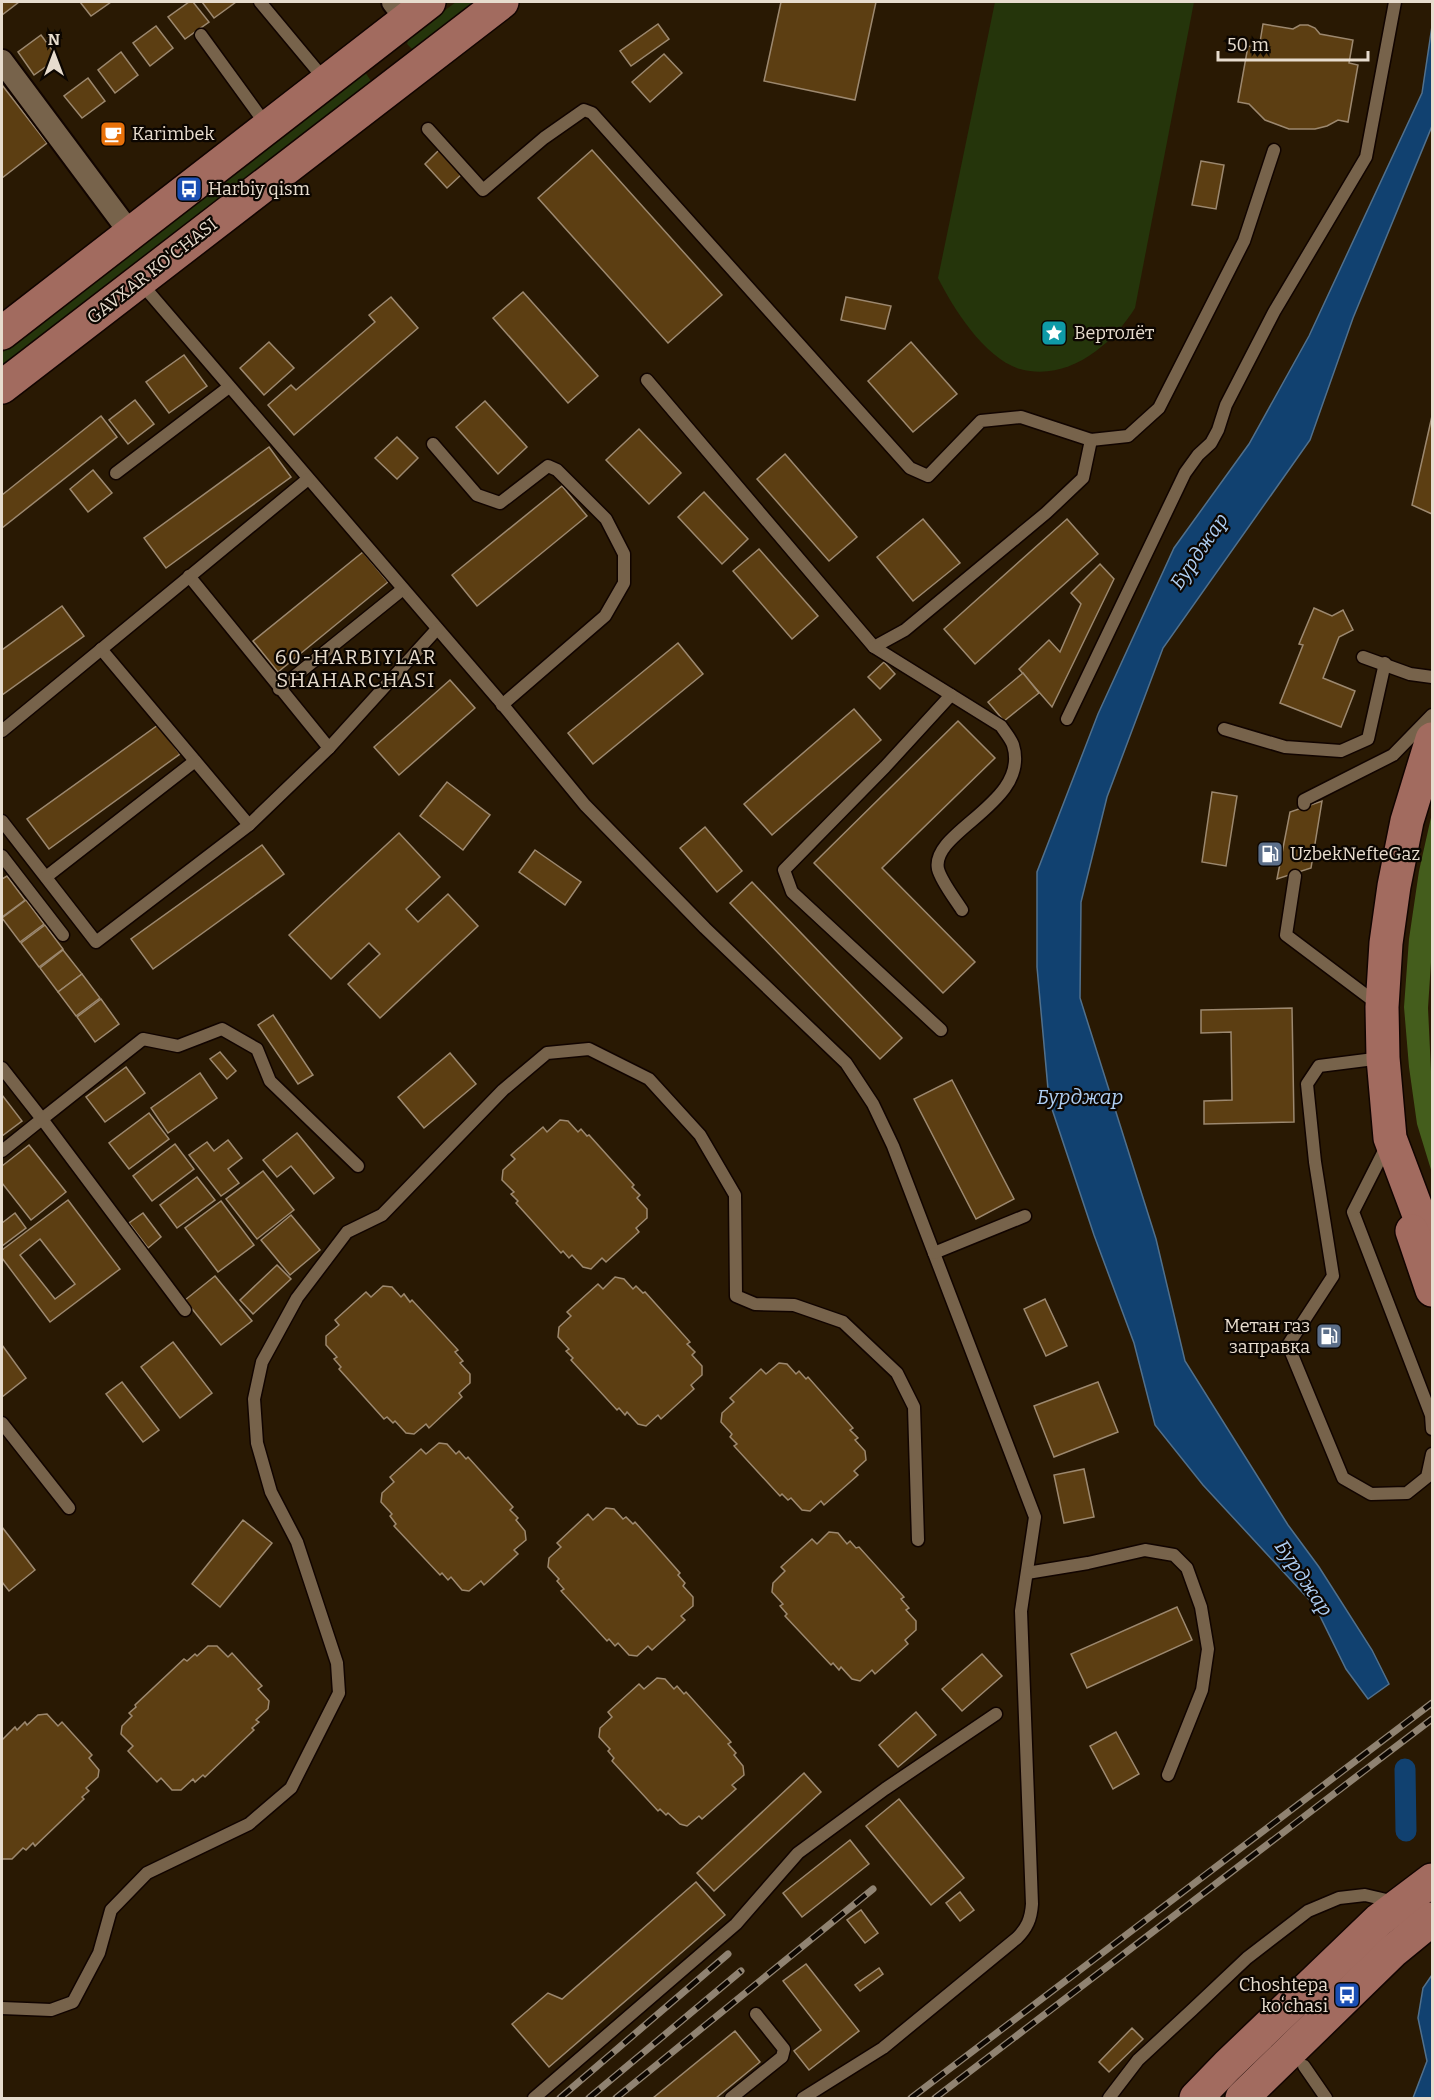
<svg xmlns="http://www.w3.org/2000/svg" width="1434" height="2100" font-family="Bitter,serif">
	<rect width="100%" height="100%" fill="#291903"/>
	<g fill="#25350b">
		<polygon points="456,2 480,2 413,50 407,44 409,37"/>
		<path d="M995 2H1194L1135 308C1112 345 1068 382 1020 369 985 359 953 308 938 278Z"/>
		<polygon points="365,72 373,84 2,369 2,353"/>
	</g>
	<polygon fill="#445d1c" points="1432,813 1432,947 1428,1008 1432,1092 1432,1173 1417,1124 1409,1067 1404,1007 1409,939 1419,871"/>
	<g fill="#114170" stroke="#51708c" stroke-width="1.5">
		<polygon points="1432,26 1432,126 1353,318 1310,440 1163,648 1107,797 1081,902 1080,998 1156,1239 1185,1361 1288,1525 1319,1567 1372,1650 1389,1684 1368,1699 1346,1669 1315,1606 1203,1485 1155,1425 1134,1343 1094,1235 1049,1100 1037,967 1037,872 1098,714 1174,548 1249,444 1309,336 1422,93"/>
		<polygon points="1432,1975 1432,2098 1413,2098 1427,2061 1418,2018 1423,1988"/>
	</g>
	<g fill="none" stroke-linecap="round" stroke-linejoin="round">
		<polyline stroke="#114170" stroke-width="21" points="1405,1769 1406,1831"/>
	</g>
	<g fill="#5c3e12" stroke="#9c886f" stroke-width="1.5" fill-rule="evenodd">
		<polygon points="2,2 19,2 2,15"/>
		<polygon points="80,2 111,2 91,16"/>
		<polygon points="189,2 193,2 209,22 185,39 168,17"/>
		<polygon points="202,2 236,2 214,18"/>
		<polygon points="781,2 876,2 855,100 764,81"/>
		<polygon points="658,24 669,39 631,66 620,51"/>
		<polygon points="1263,24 1293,29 1300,25 1308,25 1315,28 1320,34 1353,40 1349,63 1358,65 1348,122 1338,120 1327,126 1315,129 1289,129 1265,120 1249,104 1238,102 1248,46 1259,48"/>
		<polygon points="156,26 173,48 150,66 133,43"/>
		<polygon points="41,35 58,58 34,75 18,52"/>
		<polygon points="121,52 138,75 115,93 98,70"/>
		<polygon points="664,54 682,73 650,102 632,82"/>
		<polygon points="88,78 105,101 82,118 64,96"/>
		<polygon points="2,85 47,143 2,178"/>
		<polygon points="439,150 462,174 447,188 425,164"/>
		<polygon points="592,150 722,295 668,343 538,198"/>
		<polygon points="1201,161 1224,165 1216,209 1192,205"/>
		<polygon points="523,292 598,376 568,403 493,318"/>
		<polygon points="391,297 418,328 294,435 268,405 291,385 296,390 375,322 369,315"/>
		<polygon points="846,297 891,306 885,329 841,320"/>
		<polygon points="269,342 294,368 264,395 240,368"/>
		<polygon points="911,342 957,394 913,432 868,381"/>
		<polygon points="184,355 207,386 169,413 146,382"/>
		<polygon points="135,400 154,424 128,444 109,420"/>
		<polygon points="485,401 527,447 498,474 456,427"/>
		<polygon points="101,416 117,437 2,528 2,495"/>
		<polygon points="1432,416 1432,514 1412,505"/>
		<polygon points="639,429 681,473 649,504 606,460"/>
		<polygon points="397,437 418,458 397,479 375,458"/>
		<polygon points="269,447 291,477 166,568 144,538"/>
		<polygon points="785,454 857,537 829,561 757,479"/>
		<polygon points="93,470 112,493 88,512 70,489"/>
		<polygon points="562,486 587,516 477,606 452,575"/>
		<polygon points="704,492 748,539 722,564 678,517"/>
		<polygon points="923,519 960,563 913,601 877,557"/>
		<polygon points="1067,519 1098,554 975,664 944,629"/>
		<polygon points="759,549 818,616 792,639 733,571"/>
		<polygon points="363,552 388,582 278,672 253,641"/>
		<polygon points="1100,564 1114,579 1052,707 1019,669 1049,640 1060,652 1081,604 1071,593"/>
		<polygon points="62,606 84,636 2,695 2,650"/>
		<polygon points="1314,608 1332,616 1343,610 1353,630 1339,637 1323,678 1355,691 1341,727 1280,703 1303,645 1299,644"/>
		<polygon points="678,643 703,674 593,764 568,733"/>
		<polygon points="884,662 895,674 880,689 868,677"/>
		<polygon points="1023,673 1039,693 1004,721 988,702"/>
		<polygon points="450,680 475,708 399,775 374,747"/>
		<polygon points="854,709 881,740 772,835 744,804"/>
		<polygon points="958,721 995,758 882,868 975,962 943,993 814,863"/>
		<polygon points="158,725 180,754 49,849 27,819"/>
		<polygon points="447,782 490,815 463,850 420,816"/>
		<polygon points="1212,792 1237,796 1226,866 1202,862"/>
		<polygon points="1322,801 1311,868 1277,879 1290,812"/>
		<polygon points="705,827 742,871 717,892 680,848"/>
		<polygon points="399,833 440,877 406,909 418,922 448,894 478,926 380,1018 348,984 380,954 369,943 331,979 289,935"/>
		<polygon points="262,845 284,874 153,969 131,939"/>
		<polygon points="535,850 581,882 565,905 519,872"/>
		<polygon points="7,876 25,900 2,917 2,879"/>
		<polygon points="752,882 902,1038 880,1059 730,903"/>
		<polygon points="26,900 44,924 20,942 2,918"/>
		<polygon points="45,925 63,949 39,967 21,943"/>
		<polygon points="63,950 82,974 58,992 40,968"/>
		<polygon points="82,974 100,998 76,1016 58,992"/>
		<polygon points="101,999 119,1024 95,1042 77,1017"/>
		<polygon points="1292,1008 1294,1122 1204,1124 1204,1101 1232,1100 1231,1032 1201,1033 1201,1010"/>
		<polygon points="273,1015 313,1075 298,1084 258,1025"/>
		<polygon points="220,1052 236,1071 227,1079 210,1059"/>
		<polygon points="450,1053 476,1084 424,1128 398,1097"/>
		<polygon points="126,1067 145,1093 105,1122 86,1097"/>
		<polygon points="200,1073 217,1098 168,1133 151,1108"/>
		<polygon points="952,1080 1014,1199 976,1219 914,1099"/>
		<polygon points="2,1095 22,1121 2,1136"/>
		<polygon points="149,1113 169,1139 129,1169 109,1143"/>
		<polygon points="560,1120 568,1121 578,1132 581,1129 587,1136 589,1135 634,1185 632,1187 640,1195 637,1198 647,1209 647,1218 636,1228 639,1232 606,1262 602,1258 591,1269 583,1267 572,1255 569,1258 563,1251 561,1253 516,1203 518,1201 511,1194 514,1192 502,1180 503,1170 515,1159 511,1155 543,1127 547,1132"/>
		<polygon points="297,1133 334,1178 314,1194 291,1166 277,1177 263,1160"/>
		<polygon points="228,1140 242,1158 228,1169 239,1183 221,1196 189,1155 207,1142 214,1151"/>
		<polygon points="175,1144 194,1169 152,1201 133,1176"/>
		<polygon points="29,1145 66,1192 31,1220 2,1183 2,1166"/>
		<polygon points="263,1171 294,1210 257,1239 226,1199"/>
		<polygon points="197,1177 215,1200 177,1228 160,1205"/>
		<path d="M68 1200 120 1269 50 1322 2 1258V1250ZM40 1239 75 1284 55 1299 20 1255Z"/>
		<polygon points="221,1201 254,1245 218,1272 185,1228"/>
		<polygon points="15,1213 26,1228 2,1246 2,1223"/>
		<polygon points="143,1213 161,1237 148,1248 129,1223"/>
		<polygon points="291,1215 320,1250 290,1275 261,1240"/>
		<polygon points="277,1265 291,1279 253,1314 240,1300"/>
		<polygon points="215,1276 252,1321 221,1345 185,1300"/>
		<polygon points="615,1277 624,1279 633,1289 636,1286 643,1293 645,1292 690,1342 687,1344 695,1352 692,1355 702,1366 702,1375 691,1385 694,1389 661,1419 658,1415 646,1426 638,1424 627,1412 625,1415 619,1408 617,1410 571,1360 573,1358 566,1351 569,1349 558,1337 559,1327 571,1316 567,1312 598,1284 603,1289"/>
		<polygon points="383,1286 392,1287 401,1297 404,1294 410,1302 412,1300 458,1350 455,1352 463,1361 460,1363 470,1374 470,1383 459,1393 462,1397 429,1428 426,1424 414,1434 406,1433 395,1421 393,1423 387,1417 384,1419 339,1369 341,1367 334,1359 337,1357 326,1345 326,1336 339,1325 335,1320 366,1292 371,1297"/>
		<polygon points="1045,1299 1067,1346 1046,1356 1024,1309"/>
		<polygon points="173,1342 212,1393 180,1418 141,1367"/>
		<polygon points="2,1345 26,1378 2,1397"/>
		<polygon points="779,1363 787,1364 796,1374 799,1371 806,1379 808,1377 853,1428 850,1430 858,1438 855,1440 865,1451 866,1460 854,1471 858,1475 824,1505 821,1501 810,1511 802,1510 791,1498 788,1500 782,1494 780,1496 734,1446 737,1444 730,1437 732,1434 721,1422 722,1413 734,1402 730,1398 761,1369 766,1374"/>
		<polygon points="122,1382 159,1430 143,1442 106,1394"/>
		<polygon points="1098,1382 1118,1432 1054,1457 1034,1406"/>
		<polygon points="439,1443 447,1444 456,1454 459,1451 466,1459 468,1457 513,1507 510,1510 518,1518 516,1520 525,1531 526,1540 514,1550 518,1554 484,1585 481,1581 469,1591 462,1590 451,1577 448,1580 442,1573 440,1575 394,1526 396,1524 390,1516 392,1514 381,1502 382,1493 394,1482 390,1477 421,1449 426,1454"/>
		<polygon points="1084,1469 1094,1517 1064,1523 1054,1475"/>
		<polygon points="606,1508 614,1509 623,1519 626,1517 633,1524 635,1522 680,1573 678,1575 685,1583 683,1586 693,1597 693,1606 681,1616 685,1620 652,1650 648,1646 637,1656 629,1655 618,1643 615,1646 609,1639 607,1641 561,1591 564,1589 557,1581 559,1579 548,1567 549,1558 561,1547 557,1543 588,1514 593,1520"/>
		<polygon points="243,1520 272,1543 220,1607 192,1584"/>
		<polygon points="2,1527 35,1570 9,1591 2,1582"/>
		<polygon points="829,1532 838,1533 847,1544 850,1541 856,1548 859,1547 904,1597 901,1599 909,1608 906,1610 916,1621 916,1630 905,1640 908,1644 875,1674 872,1670 860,1681 852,1679 841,1667 839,1670 833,1663 831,1665 785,1616 787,1614 780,1606 783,1604 772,1592 773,1583 785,1571 781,1567 812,1539 817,1544"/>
		<polygon points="1177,1607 1192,1640 1087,1688 1071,1654"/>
		<polygon points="208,1646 217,1646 228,1657 232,1653 262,1686 258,1689 269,1701 268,1709 256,1720 259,1722 252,1728 254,1730 205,1777 203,1775 195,1782 193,1779 181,1790 172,1790 161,1778 157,1782 128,1751 133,1746 121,1734 122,1726 132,1716 129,1713 136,1707 135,1705 184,1659 187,1661 195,1654 197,1656"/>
		<polygon points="982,1654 1002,1676 962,1711 942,1689"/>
		<polygon points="657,1678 665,1679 674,1689 677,1686 684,1694 686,1692 731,1742 728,1744 736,1753 734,1755 743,1766 744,1775 732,1785 736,1789 702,1819 699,1816 687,1826 680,1824 668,1813 666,1815 660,1809 658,1811 612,1761 614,1758 608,1751 610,1749 599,1737 600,1728 612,1717 608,1712 639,1684 644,1689"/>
		<polygon points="916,1712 936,1735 898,1767 879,1745"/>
		<polygon points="47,1714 58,1726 62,1722 92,1755 89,1758 99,1770 98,1777 86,1788 89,1791 82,1797 84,1799 35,1846 33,1843 26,1850 23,1848 12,1859 2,1859 2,1740 15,1727 17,1730 25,1722 27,1725 38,1715"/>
		<polygon points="1116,1732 1139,1774 1113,1789 1090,1746"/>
		<polygon points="804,1773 821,1792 714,1891 697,1873"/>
		<polygon points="899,1799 964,1878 931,1905 866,1826"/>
		<polygon points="850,1840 869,1864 802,1917 783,1893"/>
		<polygon points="696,1882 725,1915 549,2067 512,2024 548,1993 562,1999"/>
		<polygon points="960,1892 974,1910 960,1921 946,1903"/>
		<polygon points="861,1910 878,1933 865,1943 847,1920"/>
		<polygon points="806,1964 859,2031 809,2070 794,2051 821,2030 783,1981"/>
		<polygon points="879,1968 883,1974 860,1991 855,1985"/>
		<polygon points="1132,2028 1143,2039 1109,2072 1099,2062"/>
		<polygon points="735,2031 760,2062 716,2098 653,2098"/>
	</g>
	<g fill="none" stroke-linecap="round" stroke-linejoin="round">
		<defs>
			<g id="service">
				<polyline points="260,2 325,80"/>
				<polyline points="201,35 267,126"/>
				<polyline points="428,129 483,190 544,138 584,110 592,113 910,468 928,476 981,421 1021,417 1091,440 1128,436 1159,408 1244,241 1274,150"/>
				<path d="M140 282 498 699 585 805 705 928 846 1063 873 1104 893 1146 1035 1517 1021 1611 1032 1904C1031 1919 1027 1928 1017 1938L883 2048 803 2098"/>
				<path d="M647 380 874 647 1001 726C1005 732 1011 739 1013 745 1031 803 930 831 938 869 941 881 955 899 962 910"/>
				<polyline points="433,444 477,495 500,503 548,466 557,470 606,519 624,554 624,583 605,616 502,705"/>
				<polyline points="116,473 229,387"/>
				<polyline points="189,576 329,748"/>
				<polyline points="874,647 905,630 1046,513 1083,478 1091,440"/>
				<polyline points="101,649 249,825"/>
				<polyline points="1363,657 1410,674 1432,677"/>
				<polyline points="279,689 403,589"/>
				<polyline points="1067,719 1185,473 1198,455 1211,443 1218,430 1226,405 1274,312 1366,157 1395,2"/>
				<polyline points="1224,729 1285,747 1341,751 1368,739 1385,663"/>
				<polyline points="2,731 308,479"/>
				<polyline points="1304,804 1304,800 1393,755 1432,715"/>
				<polyline points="2,821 96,942 249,825 329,748 437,629"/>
				<polyline points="2,856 63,935"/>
				<polyline points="1295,876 1286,935 1379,1005"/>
				<polyline points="46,877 195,761"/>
				<polyline points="941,1030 792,892 784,870 885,767 951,695"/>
				<polyline points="1382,1058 1319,1066 1307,1084 1315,1162 1333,1276 1288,1345 1343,1478 1371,1494 1407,1493 1427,1477 1432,1454"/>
				<polyline points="2,1068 42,1119 2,1151"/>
				<polyline points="1387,1145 1353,1212 1431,1415 1432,1429"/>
				<polyline points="934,1253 1025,1216"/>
				<polyline points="185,1310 42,1119 143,1039 178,1046 222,1029 257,1049 270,1081 358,1166"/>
				<polyline points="2,1423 69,1508"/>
				<polyline points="1027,1573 1088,1563 1145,1550 1174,1555 1187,1568 1201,1607 1208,1649 1202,1690 1168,1775"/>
				<polyline points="2,2008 51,2010 73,2002 99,1953 111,1910 147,1873 249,1824 291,1788 339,1693 337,1663 297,1542 271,1492 257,1443 254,1399 262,1362 297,1298 347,1232 382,1215 503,1090 547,1053 589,1049 649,1079 700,1135 735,1195 736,1296 755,1304 794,1305 843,1322 897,1373 914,1407 918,1540"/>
				<polyline points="1304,2066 1326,2098"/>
				<polyline points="534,2098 736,1924 798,1853 885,1789 996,1714"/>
				<polyline points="731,2098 782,2057 784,2049 756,2014"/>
				<polyline points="1109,2098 1138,2060 1192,2010 1247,1958 1308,1911 1339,1898 1365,1895 1395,1902"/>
			</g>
			<g id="minor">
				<polyline points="393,2 406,19"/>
				<polyline points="2,61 131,234"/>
			</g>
			<g id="primary">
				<polyline points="2,333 429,2"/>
				<polyline points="2,387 502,2"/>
				<polyline points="1432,739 1407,821 1394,886 1386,943 1382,1007 1383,1058 1390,1138 1432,1250"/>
				<polyline points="1412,1231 1432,1290"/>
				<polyline points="1196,2098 1227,2066 1379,1920 1432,1880"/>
				<polyline points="1242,2098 1393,1951 1432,1919"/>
			</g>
		</defs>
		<use href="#service" stroke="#110400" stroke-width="15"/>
		<use href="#minor" stroke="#110400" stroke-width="26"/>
		<use href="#primary" stroke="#110400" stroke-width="36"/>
		<use href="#service" stroke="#77634b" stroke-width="12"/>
		<use href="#minor" stroke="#77634b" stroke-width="22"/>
		<use href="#primary" stroke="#a26b5f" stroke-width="33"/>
		<defs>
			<g id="rail">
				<polyline points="560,2098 728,1954"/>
				<polyline points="589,2098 741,1971"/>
				<polyline points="616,2098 873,1889"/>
				<polyline points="911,2098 1432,1703"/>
				<polyline points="935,2098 1432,1719"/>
			</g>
		</defs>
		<use href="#rail" stroke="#908372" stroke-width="7"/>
		<use href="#rail" stroke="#0c0601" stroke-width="4.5" stroke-dasharray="14" stroke-linecap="butt"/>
	</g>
	<defs>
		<symbol id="cafe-square" viewBox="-11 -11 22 22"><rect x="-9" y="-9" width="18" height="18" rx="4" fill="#e8710a" stroke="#0c0601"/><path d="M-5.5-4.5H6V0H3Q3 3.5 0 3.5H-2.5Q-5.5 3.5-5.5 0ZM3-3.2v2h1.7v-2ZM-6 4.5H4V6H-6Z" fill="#fff"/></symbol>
		<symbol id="bus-square" viewBox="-11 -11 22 22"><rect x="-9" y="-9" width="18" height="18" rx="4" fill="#1a4fb4" stroke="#0c0601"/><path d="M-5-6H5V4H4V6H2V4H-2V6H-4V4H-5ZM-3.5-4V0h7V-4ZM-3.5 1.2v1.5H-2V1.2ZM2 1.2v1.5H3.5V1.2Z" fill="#fff"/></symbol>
		<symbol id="sight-square" viewBox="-11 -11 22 22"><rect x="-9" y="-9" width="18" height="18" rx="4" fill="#0f9aa8" stroke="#0c0601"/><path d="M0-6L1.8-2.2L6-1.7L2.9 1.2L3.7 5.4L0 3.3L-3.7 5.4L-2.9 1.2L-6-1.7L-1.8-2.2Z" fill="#fff"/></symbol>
		<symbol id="fuel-square" viewBox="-11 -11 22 22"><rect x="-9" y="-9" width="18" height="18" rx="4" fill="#5c6f8a" stroke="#0c0601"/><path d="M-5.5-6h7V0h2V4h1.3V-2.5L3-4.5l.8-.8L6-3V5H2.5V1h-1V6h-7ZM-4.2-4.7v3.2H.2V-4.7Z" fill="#fff"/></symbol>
	</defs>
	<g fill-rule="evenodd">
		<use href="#cafe-square" x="98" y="119" width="30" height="30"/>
		<use href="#bus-square" x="174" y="174" width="30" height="30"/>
		<use href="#sight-square" x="1039" y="318" width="30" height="30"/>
		<use href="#fuel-square" x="1255" y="839" width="30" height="30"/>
		<use href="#fuel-square" x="1314" y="1321" width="30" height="30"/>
		<use href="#bus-square" x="1332" y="1980" width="30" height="30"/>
	</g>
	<g text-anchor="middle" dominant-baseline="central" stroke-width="4.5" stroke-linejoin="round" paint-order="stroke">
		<g font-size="18" fill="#e7dcce" stroke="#0c0601" text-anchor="start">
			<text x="132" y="134">Karimbek</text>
			<text x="208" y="189">Harbiy qism</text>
			<text x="1074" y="333">Вертолёт</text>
			<text x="1290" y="854">UzbekNefteGaz</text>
			<text x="1310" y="1326" text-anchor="end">Метан газ<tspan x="1310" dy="21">заправка</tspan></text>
			<text x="1328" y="1985" text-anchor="end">Choshtepa<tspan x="1328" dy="21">koʻchasi</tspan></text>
		</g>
		<g font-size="18" fill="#e7dcce" stroke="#0c0601">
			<text transform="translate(152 271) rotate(-38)">GAVXAR KO'CHASI</text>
		</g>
		<g font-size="20" font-style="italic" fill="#afcef2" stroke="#0c0601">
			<text transform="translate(1199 551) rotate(-56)">Бурджар</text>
			<text x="1080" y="1097">Бурджар</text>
			<text transform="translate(1304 1578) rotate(56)">Бурджар</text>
		</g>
		<g font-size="20" letter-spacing="1.5" fill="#e7dcce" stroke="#0c0601">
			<text x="356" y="657">60-HARBIYLAR<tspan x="356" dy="23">SHAHARCHASI</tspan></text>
		</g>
	</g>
	<rect width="1434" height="2100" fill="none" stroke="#e7dcce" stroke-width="6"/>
	<g transform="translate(54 54)" stroke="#0c0601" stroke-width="4.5" paint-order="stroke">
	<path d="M0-4.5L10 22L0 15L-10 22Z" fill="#e7dcce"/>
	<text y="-9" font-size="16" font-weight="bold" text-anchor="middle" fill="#e7dcce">N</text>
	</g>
	<path d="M1218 51v9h150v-9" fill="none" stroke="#e7dcce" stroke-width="3"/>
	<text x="1227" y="51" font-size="18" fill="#e7dcce" stroke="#0c0601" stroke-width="4.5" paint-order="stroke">50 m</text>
</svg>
